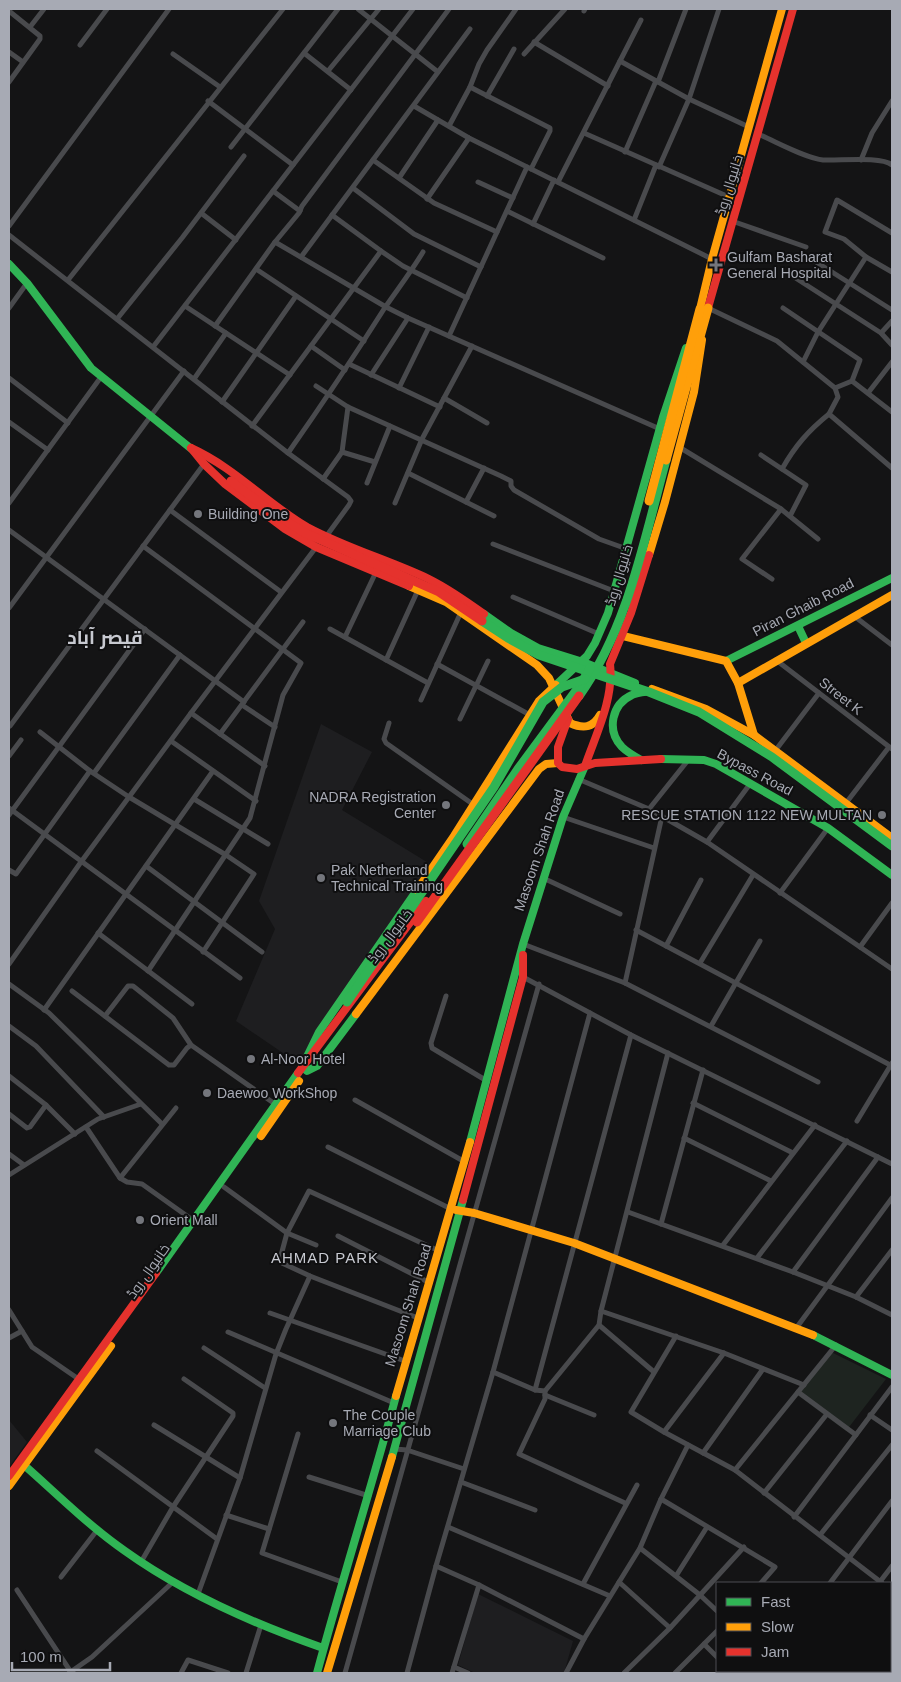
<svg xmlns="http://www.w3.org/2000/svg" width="901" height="1682" font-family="Arial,Cairo,sans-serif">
	<rect width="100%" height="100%" fill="#141415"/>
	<g fill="#1e1e20">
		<polygon points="321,724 372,752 342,810 435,867 299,1064 236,1021 275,929 259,901"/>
		<polygon points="9,1420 27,1442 9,1467"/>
		<polygon points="478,1594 573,1641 564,1673 475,1673 458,1665"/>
	</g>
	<polygon fill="#1e2420" points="831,1352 886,1379 846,1431 796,1394"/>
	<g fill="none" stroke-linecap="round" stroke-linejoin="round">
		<g stroke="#494a4d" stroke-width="5">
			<polyline points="358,9 438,72"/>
			<polyline points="9,11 40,36 40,39 9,82"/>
			<polyline points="584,11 585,9"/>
			<polyline points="30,27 44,9"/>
			<polyline points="534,42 608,86"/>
			<polyline points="80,45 107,9"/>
			<polyline points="9,52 23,62"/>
			<polyline points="304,53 351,90"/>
			<polyline points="173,54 220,87"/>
			<polyline points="524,54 565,9"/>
			<polyline points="620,61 689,99 749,127"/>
			<polyline points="328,71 379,9"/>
			<polyline points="658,82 686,9"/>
			<polyline points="470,87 550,128 550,131 531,169"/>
			<polyline points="487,96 514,49"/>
			<polyline points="208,101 293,165"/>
			<polyline points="414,106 469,138 712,259"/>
			<polyline points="449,126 470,87 479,64 487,50 516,9"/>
			<polyline points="584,133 729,197"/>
			<path d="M758 134C777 142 803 157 823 160 839 161 881 156 892 165"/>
			<polyline points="231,147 338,9"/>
			<polyline points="625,152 656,81"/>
			<polyline points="373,160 434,203 497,232"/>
			<polyline points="861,160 872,133 892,101"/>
			<polyline points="659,167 689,99 719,9"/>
			<polyline points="399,178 438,120"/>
			<polyline points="478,182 513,198"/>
			<polyline points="558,182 641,20"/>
			<polyline points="353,188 414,234 481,267"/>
			<polyline points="273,191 300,211"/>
			<polyline points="427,199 469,138"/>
			<polyline points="507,211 603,258"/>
			<polyline points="201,213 236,240"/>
			<polyline points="332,215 381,251 403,266 467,298"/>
			<polyline points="634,220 656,165"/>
			<polyline points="732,221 806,247"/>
			<polyline points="533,224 554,180"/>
			<polyline points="9,226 169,9"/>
			<polyline points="9,235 288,453 348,497 351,501 349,505 325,538"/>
			<polyline points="275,242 386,307 408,318 660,429"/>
			<polyline points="301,257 470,29"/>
			<polyline points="866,257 844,239 825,232 837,200 892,233"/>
			<polyline points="813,260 892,310"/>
			<polyline points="256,269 364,341"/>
			<polyline points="794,277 881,333 892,345"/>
			<polyline points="68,280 283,9"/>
			<polyline points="185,306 290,375"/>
			<polyline points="9,308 27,283"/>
			<polyline points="708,308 777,341 835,388 852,381 892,412"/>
			<polyline points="783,308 860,360 852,381"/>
			<polyline points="117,319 182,238 244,156"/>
			<polyline points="215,326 275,242 299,213 302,206 449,9"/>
			<polyline points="881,333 892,321"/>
			<polyline points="449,336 527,167"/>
			<polyline points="311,346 345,370"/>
			<polyline points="153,347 413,9"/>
			<polyline points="803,362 818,332 866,257 892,272"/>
			<polyline points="349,364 440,407"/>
			<polyline points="371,375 408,318"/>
			<polyline points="9,378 68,423"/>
			<polyline points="194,379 226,333"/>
			<polyline points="316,386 348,407 501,476 511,481 511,486 514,490 599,539 627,549"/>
			<polyline points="399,388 429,327"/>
			<polyline points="835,388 838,397 829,414 892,468"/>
			<polyline points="868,393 892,362"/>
			<polyline points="444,398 487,423"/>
			<polyline points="222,402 296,296"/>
			<polyline points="9,422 48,450"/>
			<polyline points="252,426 381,251"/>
			<polyline points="679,447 781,509 818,539"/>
			<polyline points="342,452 375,462"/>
			<path d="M288 453C321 406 353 358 384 309 397 290 411 272 423 252"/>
			<polyline points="761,455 806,485 790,516"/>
			<path d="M782 469C795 446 808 431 829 414"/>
			<polyline points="408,473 494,516"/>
			<polyline points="323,479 342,452 348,407"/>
			<polyline points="367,483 390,426"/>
			<polyline points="466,502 484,468"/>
			<polyline points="9,503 101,377"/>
			<polyline points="395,503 422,439 472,346"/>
			<polyline points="170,510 281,592"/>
			<polyline points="9,530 244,702"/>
			<polyline points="493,544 614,591"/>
			<polyline points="143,546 301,663 283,695 250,818 148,971"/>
			<polyline points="772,579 742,559 781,509"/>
			<polyline points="513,597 599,634"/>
			<polyline points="9,608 184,371"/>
			<polyline points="854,616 892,645"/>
			<polyline points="330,629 428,683"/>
			<polyline points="345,637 376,572"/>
			<polyline points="386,660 418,590"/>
			<polyline points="776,660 892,749"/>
			<polyline points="437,664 530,715"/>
			<polyline points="421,700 461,612"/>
			<polyline points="242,705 275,727"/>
			<polyline points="191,713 265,766"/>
			<polyline points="460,719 488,661"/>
			<polyline points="389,723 384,739 386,743 474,805"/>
			<polyline points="10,726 204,464"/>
			<polyline points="40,732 90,771 129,797 226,855 254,874 203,952"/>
			<polyline points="220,734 303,622"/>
			<polyline points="171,741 256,801"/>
			<polyline points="775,751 819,693"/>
			<polyline points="9,756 21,740"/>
			<polyline points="94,773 180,655"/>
			<polyline points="578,779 649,809 707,842 892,969"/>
			<polyline points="194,799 268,844"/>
			<polyline points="846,803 889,747"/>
			<polyline points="9,808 240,978"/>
			<polyline points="649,809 689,759"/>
			<polyline points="9,815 145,629"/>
			<polyline points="563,817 654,848"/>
			<polyline points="707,842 750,784"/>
			<polyline points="146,866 262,952"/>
			<polyline points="9,870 16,874 90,771"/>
			<polyline points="543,878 620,914"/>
			<polyline points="780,893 828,828"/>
			<polyline points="636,930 892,1066"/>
			<polyline points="98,933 192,1004"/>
			<polyline points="523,944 625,983 818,1082"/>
			<polyline points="666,946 701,880"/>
			<polyline points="860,947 892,903"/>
			<polyline points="700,963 753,875"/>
			<polyline points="9,964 81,862 191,713 317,546"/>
			<polyline points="523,977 631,1035 892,1164"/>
			<polyline points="625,983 662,816"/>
			<polyline points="9,984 49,1013 162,1124"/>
			<polyline points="72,991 169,1065 174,1065 187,1048 191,1045 275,1104"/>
			<polyline points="446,996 431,1043 432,1048 487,1081"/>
			<polyline points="44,1010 213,771"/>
			<polyline points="105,1016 128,986 133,986 173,1018 191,1045"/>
			<polyline points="9,1026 36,1046 104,1117"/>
			<polyline points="711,1026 760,941"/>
			<polyline points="9,1076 46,1105 75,1134"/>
			<polyline points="355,1100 465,1162"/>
			<polyline points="693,1103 793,1153"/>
			<polyline points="9,1114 27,1128 30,1127 46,1105"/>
			<polyline points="857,1121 892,1063"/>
			<polyline points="86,1127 120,1178 127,1182 142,1184 194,1221"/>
			<polyline points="684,1138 771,1181"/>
			<polyline points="328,1147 451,1209"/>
			<polyline points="9,1154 24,1165"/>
			<polyline points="9,1175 98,1119 141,1104"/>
			<polyline points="120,1178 176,1108"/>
			<polyline points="224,1187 287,1233 316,1245"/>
			<polyline points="628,1212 793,1272 856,1297 892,1315"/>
			<polyline points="661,1224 703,1070"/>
			<polyline points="338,1236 430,1283"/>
			<polyline points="723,1245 815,1125"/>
			<polyline points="757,1258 847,1141"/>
			<polyline points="793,1272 878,1157"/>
			<polyline points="856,1297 892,1250"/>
			<polyline points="9,1310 32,1347 80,1380"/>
			<polyline points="601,1311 724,1353 804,1385"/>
			<polyline points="270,1313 405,1361"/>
			<polyline points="418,1318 310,1276 282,1263 280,1259 287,1233 309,1191 439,1251"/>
			<polyline points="599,1325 654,1372"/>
			<polyline points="797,1327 892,1198"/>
			<polyline points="228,1332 394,1403"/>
			<polyline points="676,1336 631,1412 664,1432 735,1470 882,1583"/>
			<polyline points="9,1338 22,1331"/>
			<polyline points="204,1348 265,1388"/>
			<polyline points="493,1372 535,1390 545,1391 599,1325 601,1311 668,1053"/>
			<polyline points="535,1390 631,1035"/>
			<polyline points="545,1391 545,1399 519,1454 625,1503"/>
			<polyline points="798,1392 856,1435"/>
			<polyline points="545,1395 594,1415"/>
			<polyline points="870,1415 892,1430"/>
			<polyline points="154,1425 240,1478"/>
			<polyline points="664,1432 724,1353"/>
			<polyline points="298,1434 262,1553 342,1582"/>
			<polyline points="688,1445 661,1499 775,1567 761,1583"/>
			<polyline points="395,1449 407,1450 464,1469"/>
			<polyline points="97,1451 217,1539"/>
			<polyline points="703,1453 763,1369"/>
			<polyline points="735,1470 836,1345"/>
			<polyline points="309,1477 369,1496"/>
			<polyline points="461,1482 535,1510"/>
			<polyline points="764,1493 827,1414"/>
			<polyline points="226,1515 269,1529"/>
			<polyline points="794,1517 892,1387"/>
			<polyline points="448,1527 610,1596"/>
			<polyline points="820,1535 892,1445"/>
			<polyline points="640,1548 700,1595 717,1611"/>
			<polyline points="141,1562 173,1507 233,1416 233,1413 184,1379"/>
			<polyline points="436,1566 479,1585 584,1639"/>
			<polyline points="676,1576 707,1527"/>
			<polyline points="61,1577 98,1529"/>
			<polyline points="619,1582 670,1628"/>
			<polyline points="830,1583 892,1501"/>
			<polyline points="879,1583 892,1566"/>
			<polyline points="583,1584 637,1485"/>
			<polyline points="17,1590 71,1672"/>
			<polyline points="890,1590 892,1592"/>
			<polyline points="198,1594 240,1478 276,1354 286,1329 310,1276"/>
			<polyline points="704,1644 717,1657"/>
			<polyline points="454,1667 468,1673"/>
			<polyline points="732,1671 735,1673"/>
			<polyline points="786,1671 789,1673"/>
			<polyline points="69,1673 92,1657 174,1581"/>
			<polyline points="181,1673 188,1660 228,1673"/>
			<polyline points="246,1673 261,1625"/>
			<polyline points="345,1673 539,984"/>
			<polyline points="407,1673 436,1566 493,1372 590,1013"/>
			<polyline points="452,1673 479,1585"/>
			<polyline points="566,1673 584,1639 640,1548 661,1499"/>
			<polyline points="624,1673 670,1628 744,1547"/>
			<polyline points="675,1673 717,1631"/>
			<polyline points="809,1673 811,1671"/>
		</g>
		<g stroke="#30b455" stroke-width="8">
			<polyline points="9,264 27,283 91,368 194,451"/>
			<polyline points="484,614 511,633 538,648 583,662 635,683"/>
			<polyline points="798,626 806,643"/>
			<polyline points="726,661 892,578"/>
			<polyline points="556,685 587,656 595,643 608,613 663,417 686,348"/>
			<polyline points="661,759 704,760 716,764 828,828 892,875"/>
			<path d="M641 760C634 756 627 752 622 747 606 730 612 704 632 695 638 692 645 692 651 691"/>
			<polyline points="356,1014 317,1066 307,1071 302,1067 319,1032 417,890"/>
			<polyline points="470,1142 523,944 563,817 585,766"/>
			<polyline points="156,1273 298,1073"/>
			<polyline points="813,1335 892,1375"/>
			<polyline points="392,1457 463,1200"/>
			<path d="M24 1465C57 1494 89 1526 125 1551 185 1594 254 1624 323 1648"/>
			<polyline points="890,1666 892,1663"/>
			<path d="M317 1673C342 1580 371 1489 396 1396"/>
			<polyline points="884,1673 886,1671"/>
		</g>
		<g stroke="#ff9f0a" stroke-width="8">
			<polyline points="700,309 712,259 782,9"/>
			<polyline points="649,555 665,502 694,392 702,340"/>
			<path d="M409 586 446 602 537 665 549 678 570 723C583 729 593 728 600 715"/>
			<polyline points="623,636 726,661 738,683 754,735"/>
			<polyline points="738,683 892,595"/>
			<polyline points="652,689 706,709 754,735 892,838"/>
			<polyline points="417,890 454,836 539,701 556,685"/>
			<polyline points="356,1014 539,769 546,764 558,763"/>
			<polyline points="261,1136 299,1081"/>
			<polyline points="456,1210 474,1213 574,1243 813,1335"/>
			<polyline points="396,1396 470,1142"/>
			<polyline points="9,1486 111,1346"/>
			<polyline points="327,1673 392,1457"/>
			<polyline points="873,1673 875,1671"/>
		</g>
		<g stroke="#e5322d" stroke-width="8">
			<polyline points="708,308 793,9"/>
			<path d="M191 448C235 468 266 503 307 527 346 548 389 560 429 579 449 589 466 601 484 614"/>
			<polyline points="191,448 204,464 225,484 285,529 316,547 409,586"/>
			<polyline points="568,719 558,747 558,763 562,767 577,769 595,763 661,759"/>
			<path d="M585 766C596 734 614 699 610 664L631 613 649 555"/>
			<polyline points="298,1073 426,901"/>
			<polyline points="463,1200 523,977 523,955"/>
			<polyline points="9,1476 156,1273"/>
			<polyline points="890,1652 892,1649"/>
		</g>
		<g stroke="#30b455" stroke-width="9">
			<polyline points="482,621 508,638 539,655 649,692 699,712 772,757 892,846"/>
			<path d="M579 696C628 628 644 540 666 460"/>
			<polyline points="467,844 518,769 581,684 590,668"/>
			<polyline points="347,1002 494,787 543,702 562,687 585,679"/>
		</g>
		<g stroke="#ff9f0a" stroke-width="9">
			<polyline points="666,460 708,308"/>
			<polyline points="649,501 700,309"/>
		</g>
		<g stroke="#e5322d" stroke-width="9">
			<polyline points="231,481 272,512 305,533 439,592 482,621"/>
			<polyline points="417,922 579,696"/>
		</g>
	</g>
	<g fill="#74767c" stroke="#0f0f10" stroke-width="2">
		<path d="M713.5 257.5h5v5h5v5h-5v5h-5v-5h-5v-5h5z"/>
		<circle cx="198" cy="514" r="5"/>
		<circle cx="446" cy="805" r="5"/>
		<circle cx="882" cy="815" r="5"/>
		<circle cx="321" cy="878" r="5"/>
		<circle cx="251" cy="1059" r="5"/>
		<circle cx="207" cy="1093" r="5"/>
		<circle cx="140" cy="1220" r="5"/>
		<circle cx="333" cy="1423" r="5"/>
	</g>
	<g text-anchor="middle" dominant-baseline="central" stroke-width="4" stroke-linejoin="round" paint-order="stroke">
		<g font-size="14" fill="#a7aab4" stroke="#0f0f10">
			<text transform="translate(729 185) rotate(-73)">خانیوال روڈ</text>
			<text transform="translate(619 575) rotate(-73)">خانیوال روڈ</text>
			<text transform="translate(803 607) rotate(-27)">Piran Ghaib Road</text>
			<text transform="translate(841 696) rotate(38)">Street K</text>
			<text transform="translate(755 772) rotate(28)">Bypass Road</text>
			<text transform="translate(539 850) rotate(-71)">Masoom Shah Road</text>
			<text transform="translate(390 936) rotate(-53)">خانیوال روڈ</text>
			<text transform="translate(148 1271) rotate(-55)">خانیوال روڈ</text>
			<text transform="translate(408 1305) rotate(-73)">Masoom Shah Road</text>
		</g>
		<g font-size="14" fill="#a7aab4" stroke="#0f0f10" text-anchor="start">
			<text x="727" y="257">Gulfam Basharat<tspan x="727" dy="16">General Hospital</tspan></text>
			<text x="208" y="514">Building One</text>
			<text x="436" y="797" text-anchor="end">NADRA Registration<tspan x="436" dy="16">Center</tspan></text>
			<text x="872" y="815" text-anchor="end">RESCUE STATION 1122 NEW MULTAN</text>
			<text x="331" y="870">Pak Netherland<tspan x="331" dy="16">Technical Training</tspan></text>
			<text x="261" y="1059">Al-Noor Hotel</text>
			<text x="217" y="1093">Daewoo WorkShop</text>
			<text x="150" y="1220">Orient Mall</text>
			<text x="343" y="1415">The Couple<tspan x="343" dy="16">Marriage Club</tspan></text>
		</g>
		<g font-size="15" letter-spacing="1" fill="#c7c9d0" stroke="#0f0f10">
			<text x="325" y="1257">AHMAD PARK</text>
		</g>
		<g font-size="19" font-weight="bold" fill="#c7c9d0" stroke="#0f0f10">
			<text x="105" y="637">قیصر آباد</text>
		</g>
	</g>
	<rect width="901" height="1682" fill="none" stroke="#a7aab4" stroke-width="20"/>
	<rect x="716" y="1582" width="175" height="90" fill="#0f0f10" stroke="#4c4d52"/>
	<rect x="726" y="1598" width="25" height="8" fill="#30b455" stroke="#4c4d52"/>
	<text x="761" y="1607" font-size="15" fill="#a7aab4">Fast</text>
	<rect x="726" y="1623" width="25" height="8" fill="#ff9f0a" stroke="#4c4d52"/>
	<text x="761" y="1632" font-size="15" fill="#a7aab4">Slow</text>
	<rect x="726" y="1648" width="25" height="8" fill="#e5322d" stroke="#4c4d52"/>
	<text x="761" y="1657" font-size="15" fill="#a7aab4">Jam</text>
	<path d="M12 1662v8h98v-8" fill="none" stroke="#a7aab4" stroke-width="2.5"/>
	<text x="20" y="1662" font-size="15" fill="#a7aab4" stroke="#0f0f10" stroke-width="4" paint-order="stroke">100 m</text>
</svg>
